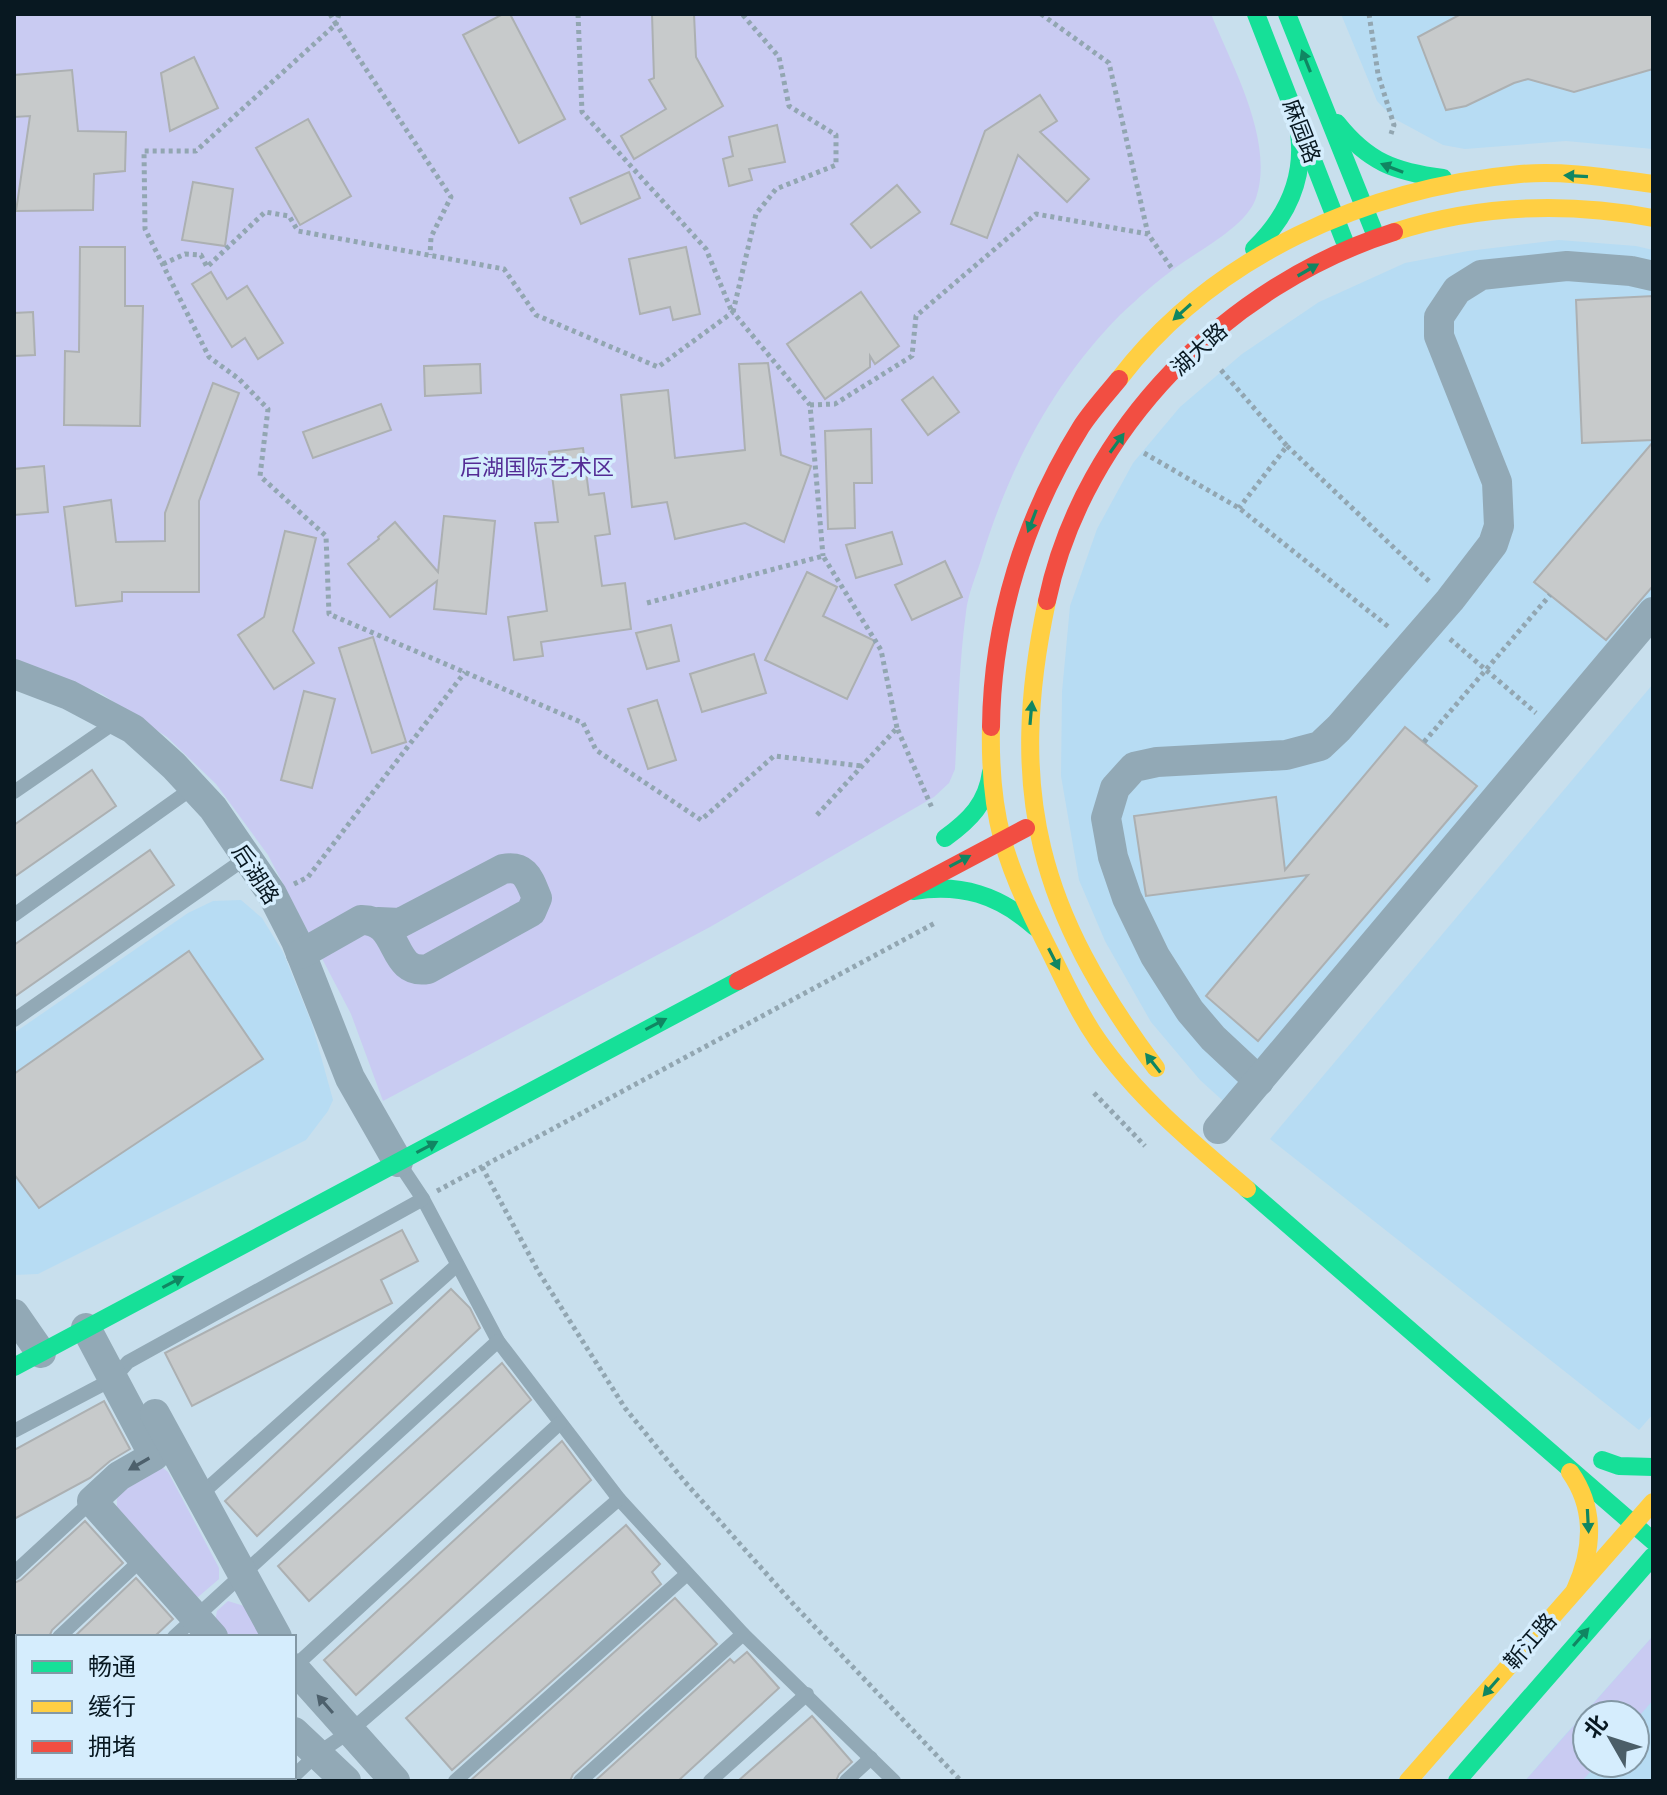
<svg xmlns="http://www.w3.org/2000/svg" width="1667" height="1795" font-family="Quicksand,'Noto Sans SC',sans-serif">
	<rect width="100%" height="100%" fill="#c8dfed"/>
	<g fill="#b7dcf3" fill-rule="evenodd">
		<polygon points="1341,14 1653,14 1653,149 1566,141 1465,149 1443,145 1393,118 1377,101"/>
		<polygon points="1559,240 1636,246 1653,250 1653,633 1243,1119 1200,1080 1151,1022 1105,941 1079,880 1061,776 1062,692 1070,606 1097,529 1133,463 1180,407 1242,354 1319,302 1405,263 1468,251"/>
		<polygon points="1653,684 1653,1414 1639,1430 1270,1139"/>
		<polygon points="241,900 262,918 283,952 312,1024 333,1100 328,1111 306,1140 38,1274 14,1275 14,1033 188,913 213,901"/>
		<path d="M1653 1636V1781H1525L1557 1744ZM1587 1715H1635V1763H1587Z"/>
	</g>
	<g fill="#c9cbf2">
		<path d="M14 14H1211C1232 66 1275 141 1256 198 1246 227 1199 250 1175 268 1156 282 1137 299 1120 315 1052 384 1009 468 981 560 976 576 968 594 966 612 959 663 958 717 955 769L949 783 934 797 710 927 383 1101 351 1014 268 855 216 784 167 737 102 694 14 659Z"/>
		<polygon points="162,1467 168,1472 219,1568 219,1579 198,1597 192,1598 117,1514 117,1494"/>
		<polygon points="228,1601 244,1606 262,1637 225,1637 215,1622 217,1611"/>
		<polygon points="1653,1636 1653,1700 1635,1721 1635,1715 1587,1715 1587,1763 1598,1763 1582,1781 1525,1781"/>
	</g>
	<g fill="#c7cacb" stroke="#acb0b2" stroke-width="2">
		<polygon points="503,14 510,14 565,119 519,143 463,35"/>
		<polygon points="652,14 694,14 696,57 723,106 634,159 621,136 666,109 649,80 654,78"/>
		<polygon points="1461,14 1653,14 1653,69 1574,92 1528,79 1514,83 1466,106 1446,110 1418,37"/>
		<polygon points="194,57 218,108 170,131 161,73"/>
		<polygon points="72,70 78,131 126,132 125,171 94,174 93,210 16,211 30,116 14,117 14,75"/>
		<polygon points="1040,95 1057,121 1040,132 1089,179 1067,202 1018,155 987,238 951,224 985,131"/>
		<polygon points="308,119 351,196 300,225 256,148"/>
		<polygon points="777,125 785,162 749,169 752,180 729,186 723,159 733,156 729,137"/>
		<polygon points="629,172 640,198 581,224 570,198"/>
		<polygon points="193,182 233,189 225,246 182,240"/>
		<polygon points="897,185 920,212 871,248 851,224"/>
		<polygon points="80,247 125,247 125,306 143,306 140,426 64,425 65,351 79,352"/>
		<polygon points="686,247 700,314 673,320 670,307 640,314 629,259"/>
		<polygon points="211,272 227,299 247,286 283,343 258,359 245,338 232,347 192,284"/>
		<polygon points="861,292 899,346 875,364 870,356 870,367 825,399 787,344"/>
		<polygon points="1653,296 1653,440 1582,443 1576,300"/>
		<polygon points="33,312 35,355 14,356 14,313"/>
		<polygon points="768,363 781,455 811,466 784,542 745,523 675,539 667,502 632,507 621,395 668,390 675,458 745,450 739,364"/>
		<polygon points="480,364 481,393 425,396 424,366"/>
		<polygon points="933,377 959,412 928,435 902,400"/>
		<polygon points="213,383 239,393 199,501 199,592 122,592 122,601 76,606 64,507 111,500 116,542 165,541 165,513"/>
		<polygon points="381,404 391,430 313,458 303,432"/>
		<polygon points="871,429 872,483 854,483 855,528 828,529 825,431"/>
		<polygon points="1653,442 1653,586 1606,640 1534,582"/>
		<polygon points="583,448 589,495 604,493 610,534 595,536 602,586 625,583 631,629 541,642 543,656 514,660 508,617 547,611 535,523 558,522 549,452"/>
		<polygon points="44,466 48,512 14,515 14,469"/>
		<polygon points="444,516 495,521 486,614 434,609 437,581 390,617 348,564 379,539 378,537 395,522 438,572"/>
		<polygon points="285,531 316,538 293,631 314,663 274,689 238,635 264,617"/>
		<polygon points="892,532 902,564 856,578 846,545"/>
		<polygon points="945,561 962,597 912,620 895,585"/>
		<polygon points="807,572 837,587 823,616 875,641 847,699 765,660"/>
		<polygon points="671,625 679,661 647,669 636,633"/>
		<polygon points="373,637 406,742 372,753 339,648"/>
		<polygon points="754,654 766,693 702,712 690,674"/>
		<polygon points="304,691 335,699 312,788 281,780"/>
		<polygon points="657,700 676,760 648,769 628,709"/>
		<polygon points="1405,727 1477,786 1258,1041 1206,996 1308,875 1146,896 1134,816 1276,797 1285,870"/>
		<polygon points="92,770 116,806 14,877 14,825"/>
		<polygon points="150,850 174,885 14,997 14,945"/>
		<polygon points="189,951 263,1059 39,1208 14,1174 14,1074"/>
		<polygon points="402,1230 418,1261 381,1280 392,1303 192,1406 165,1353"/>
		<polygon points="451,1289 470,1308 480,1328 257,1536 225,1501"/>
		<polygon points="502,1363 531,1400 309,1601 278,1566"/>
		<polygon points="104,1401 130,1449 110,1461 90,1478 14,1519 14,1450"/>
		<polygon points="562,1441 591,1480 356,1695 324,1660"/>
		<polygon points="85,1521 123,1563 52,1630 49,1637 14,1637 14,1583 21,1580"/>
		<polygon points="626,1525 660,1564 652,1572 661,1584 452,1770 406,1718"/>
		<polygon points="136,1578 173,1619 154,1637 74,1637"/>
		<polygon points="675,1598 717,1644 573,1774 570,1781 470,1781"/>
		<polygon points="747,1652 779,1688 678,1781 595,1781 730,1659 734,1663"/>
		<polygon points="812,1716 852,1762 839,1774 836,1781 738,1781"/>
	</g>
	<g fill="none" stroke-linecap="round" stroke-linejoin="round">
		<g stroke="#92a6b1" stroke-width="5" stroke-dasharray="4 4" stroke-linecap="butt">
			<polyline points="330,14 336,24 196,151 144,151 145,229 209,357 239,379 268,409 260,476 326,536 329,614 583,723 596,750 701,820 774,756 862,766"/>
			<polyline points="339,14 336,24 451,197 431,237 430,255"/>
			<polyline points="578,14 582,112 706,249 732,312"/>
			<polyline points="1041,14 1109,63 1148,234"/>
			<polyline points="1369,14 1378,74 1394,125 1391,134"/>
			<polyline points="163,264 185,254 201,255 207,267 265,212 289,216 298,231 504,269 536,315 658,367 733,312 810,405 823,556"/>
			<polyline points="733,312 756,214 776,189 836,165 836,135 789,106 779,57 742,14"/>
			<polyline points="1221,370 1287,446 1239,508"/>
			<polyline points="810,405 835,404 912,356 916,316 1036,214 1148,234 1173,270"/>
			<polyline points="1287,446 1431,583"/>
			<polyline points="1144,453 1239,508 1390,628"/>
			<polyline points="647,603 823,556 881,650 897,728"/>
			<polyline points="1450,639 1536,713"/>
			<polyline points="1424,742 1550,595"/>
			<polyline points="817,815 897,728 932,808"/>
			<polyline points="294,884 308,877 465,672"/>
			<polyline points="1094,1093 1145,1146"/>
			<polyline points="482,1167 538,1271 625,1408 685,1482 795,1606 961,1781"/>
			<polyline points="437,1191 935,923"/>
		</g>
		<g stroke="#92a9b6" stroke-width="14">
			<polyline points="14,792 117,721"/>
			<polyline points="14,915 194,787"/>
			<polyline points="14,1020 246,858"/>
			<polyline points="401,1166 423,1199 498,1341 619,1499 743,1634 894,1781"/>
			<polyline points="14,1431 113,1379 128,1362 423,1199"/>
			<polyline points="199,1496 456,1266"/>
			<polyline points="14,1573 92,1501"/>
			<polyline points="59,1637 143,1558"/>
			<polyline points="174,1637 498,1341"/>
			<polyline points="294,1667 560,1423"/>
			<polyline points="14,1679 18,1675"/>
			<polyline points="294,1776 317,1754 349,1732 619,1499"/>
			<polyline points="25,1781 29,1777"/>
			<polyline points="182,1781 186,1777"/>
			<polyline points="455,1781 687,1574"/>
			<polyline points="580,1781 743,1634"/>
			<polyline points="710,1781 807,1694"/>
			<polyline points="846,1781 871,1758"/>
		</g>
		<g stroke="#92a9b6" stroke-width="30">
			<polyline points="14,674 69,695 133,729 174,766 213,808 272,894 296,941 350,1078 398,1162"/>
			<path d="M301 954 361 920C402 919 389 976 428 969L531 912 537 898C529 879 526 865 503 869L400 923 378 922"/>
			<polyline points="1259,1081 1213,1038 1190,1011 1155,956 1127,898 1113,857 1106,818 1115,788 1134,767 1157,762 1286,755 1320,746 1339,728 1450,600 1493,544 1499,526 1497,482 1439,336 1439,317 1457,290 1481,275 1567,266 1631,271 1653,276"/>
			<polyline points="1218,1129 1653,612"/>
			<polyline points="14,1314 41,1353"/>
			<polyline points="86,1328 154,1456 119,1476 92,1501 213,1637"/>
			<polyline points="155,1414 277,1637"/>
			<polyline points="294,1668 395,1781"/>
			<polyline points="294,1732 346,1781"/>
		</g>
		<g stroke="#16e098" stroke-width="18">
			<polyline points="1256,14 1344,240"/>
			<polyline points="1287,14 1373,229"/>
			<path d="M1337 123C1368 162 1395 172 1443 178"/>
			<path d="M1254 249C1287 217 1305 179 1299 133"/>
			<path d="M945 838C970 820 987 803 991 772"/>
			<path d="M913 891C961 883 999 895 1035 927"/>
			<polyline points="1247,1189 1653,1541"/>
			<polyline points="14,1367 738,981"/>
			<polyline points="1602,1460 1619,1466 1653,1467"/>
			<polyline points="1457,1781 1653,1556"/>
		</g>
		<g stroke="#ffcf43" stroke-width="18">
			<path d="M1394 232C1478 205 1567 202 1653 218"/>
			<path d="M1119 379C1214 255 1367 188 1520 174 1564 170 1609 178 1653 184"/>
			<path d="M1047 601C1006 793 1039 912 1156 1068"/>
			<path d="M991 727C989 816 1005 864 1045 942 1062 975 1076 1009 1097 1039 1137 1097 1194 1144 1247 1189"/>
			<path d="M1570 1472C1596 1509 1593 1550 1575 1590"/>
			<polyline points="1408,1781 1653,1502"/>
		</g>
		<g stroke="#f24e42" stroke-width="18">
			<path d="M1047 601C1083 429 1229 284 1394 232"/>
			<path d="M991 727C992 621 1025 517 1081 427 1092 410 1106 395 1119 379"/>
			<polyline points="738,981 1026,828"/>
		</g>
	</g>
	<defs><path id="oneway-solid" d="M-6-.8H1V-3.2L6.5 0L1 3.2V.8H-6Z" transform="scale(2)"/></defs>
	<g fill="#108662">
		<use href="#oneway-solid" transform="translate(1306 61) rotate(-112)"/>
		<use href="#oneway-solid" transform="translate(1392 168) rotate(-159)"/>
		<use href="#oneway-solid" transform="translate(1576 176) rotate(-177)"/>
		<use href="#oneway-solid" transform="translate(1308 270) rotate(-30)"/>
		<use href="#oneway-solid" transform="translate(1182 312) rotate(138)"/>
		<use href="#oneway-solid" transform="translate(1117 443) rotate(-54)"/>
		<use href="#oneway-solid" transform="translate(1032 521) rotate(111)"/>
		<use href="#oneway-solid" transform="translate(1031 713) rotate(-85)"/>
		<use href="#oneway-solid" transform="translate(960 861) rotate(-28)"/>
		<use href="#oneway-solid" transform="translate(1054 959) rotate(63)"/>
		<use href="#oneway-solid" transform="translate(656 1024) rotate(-28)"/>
		<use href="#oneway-solid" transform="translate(1153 1063) rotate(-128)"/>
		<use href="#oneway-solid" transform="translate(427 1147) rotate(-28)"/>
		<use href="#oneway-solid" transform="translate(173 1282) rotate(-28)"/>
		<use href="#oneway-solid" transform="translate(1588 1521) rotate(87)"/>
		<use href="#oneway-solid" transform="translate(1581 1637) rotate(-49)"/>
		<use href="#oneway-solid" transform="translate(1491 1687) rotate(131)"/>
	</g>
	<g fill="#4d606c">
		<use href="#oneway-solid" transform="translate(139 1464) rotate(150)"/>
		<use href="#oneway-solid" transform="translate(325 1704) rotate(-131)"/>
	</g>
	<g text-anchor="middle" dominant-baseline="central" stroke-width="7" stroke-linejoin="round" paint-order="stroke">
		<g font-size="22" fill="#081821" stroke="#d5edfd">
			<text transform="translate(1302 131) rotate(69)">麻园路</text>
			<text transform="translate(1199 349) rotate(-42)">湖大路</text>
			<text transform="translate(256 874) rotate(57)">后湖路</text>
			<text transform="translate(1530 1641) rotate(-49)">靳江路</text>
		</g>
		<g font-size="22" fill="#532c95" stroke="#d5edfd">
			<text x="537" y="467">后湖国际艺术区</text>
		</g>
	</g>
	<rect width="1667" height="1795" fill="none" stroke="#081821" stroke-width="32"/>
	<rect x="16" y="1635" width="280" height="144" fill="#d5edfd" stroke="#8398a5" stroke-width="2"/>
	<rect x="32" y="1661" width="40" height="12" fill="#16e098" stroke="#8398a5" stroke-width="2"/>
	<text x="88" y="1675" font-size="24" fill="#081821">畅通</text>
	<rect x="32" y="1701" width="40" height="12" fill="#ffcf43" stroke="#8398a5" stroke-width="2"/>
	<text x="88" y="1715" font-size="24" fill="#081821">缓行</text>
	<rect x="32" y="1741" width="40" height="12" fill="#f24e42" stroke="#8398a5" stroke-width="2"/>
	<text x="88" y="1755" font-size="24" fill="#081821">拥堵</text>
	<g transform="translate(1611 1739) rotate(309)"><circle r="38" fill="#d5edfd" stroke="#8398a5" stroke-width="2"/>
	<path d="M0-6L14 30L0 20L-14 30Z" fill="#4b5e68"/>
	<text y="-12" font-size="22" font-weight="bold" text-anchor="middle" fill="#081821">北</text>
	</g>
</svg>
